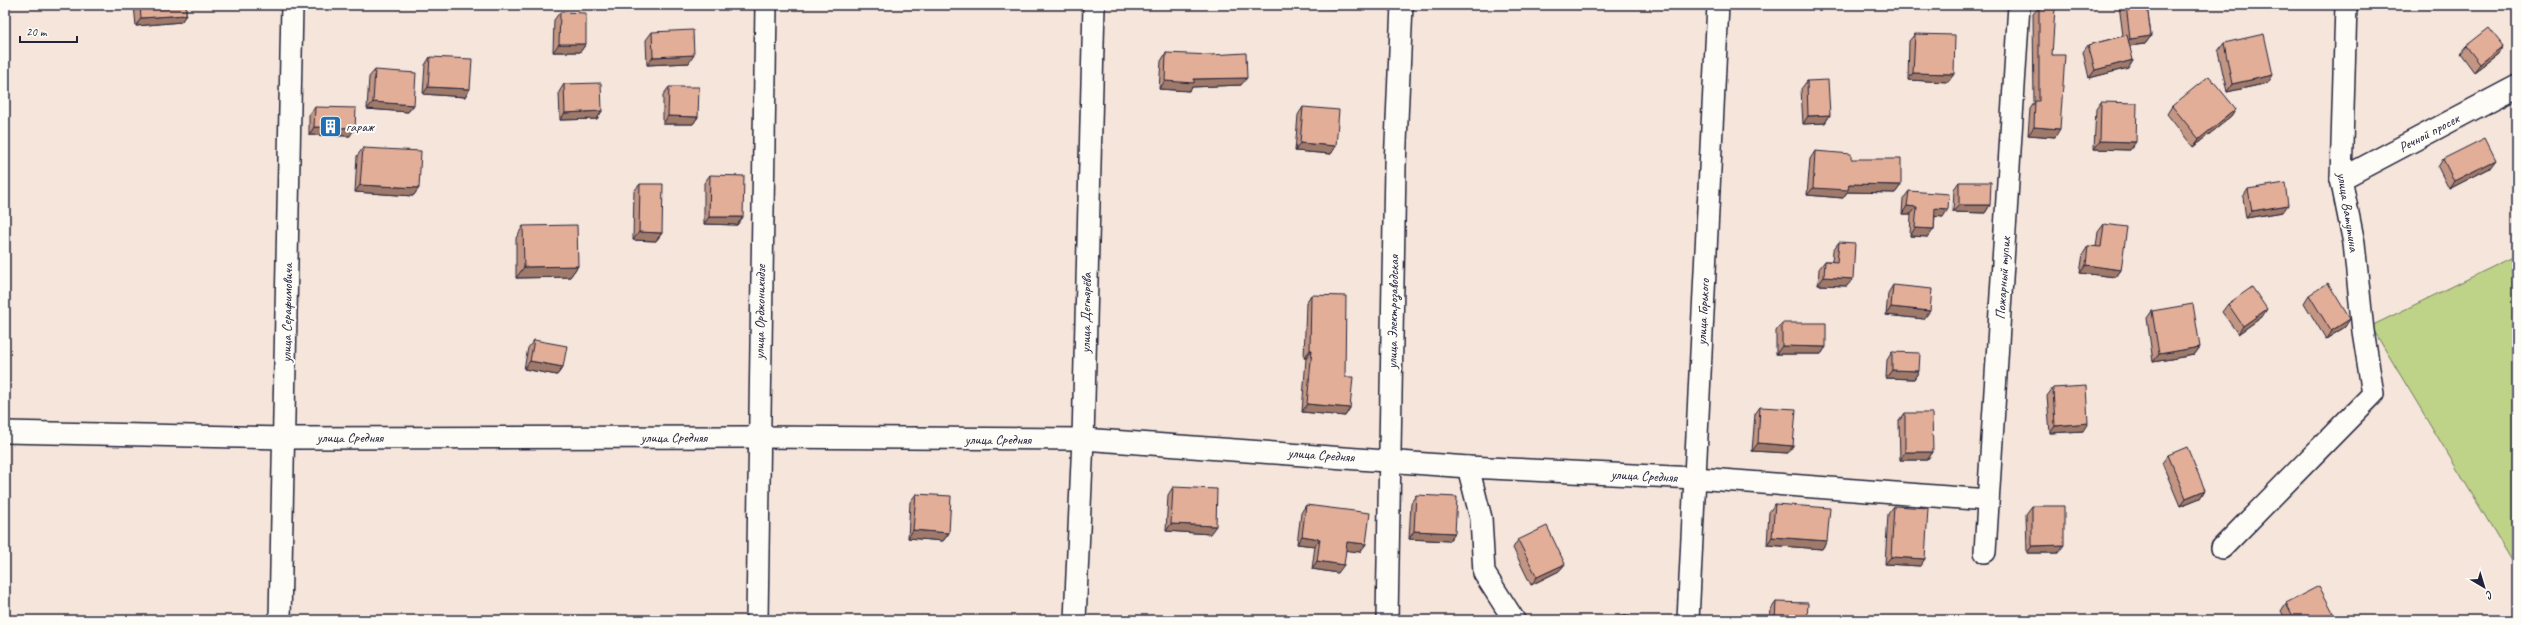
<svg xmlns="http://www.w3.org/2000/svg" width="2522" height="625" font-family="Caveat,sans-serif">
	<rect width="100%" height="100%" fill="#f5e5da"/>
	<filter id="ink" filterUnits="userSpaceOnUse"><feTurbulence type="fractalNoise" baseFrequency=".025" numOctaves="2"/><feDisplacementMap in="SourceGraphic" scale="8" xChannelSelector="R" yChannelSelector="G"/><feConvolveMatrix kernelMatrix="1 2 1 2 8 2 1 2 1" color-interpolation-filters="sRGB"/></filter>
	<g filter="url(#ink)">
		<polygon fill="#bed288" stroke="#707a62" points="2517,255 2517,569 2371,326"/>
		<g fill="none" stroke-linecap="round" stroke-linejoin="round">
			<defs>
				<g id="minor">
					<polyline points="2341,179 2517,86"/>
					<polyline points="5,432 285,438 758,437 1083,439 1468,467 1695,478 1988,500"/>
					<polyline points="1468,467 1481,518 1484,573 1514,620"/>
					<polyline points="2222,548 2373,394 2363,331 2354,243 2341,179 2346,5"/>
					<polyline points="1985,552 2019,5"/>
					<polyline points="280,620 292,5"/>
					<polyline points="757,620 766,5"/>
					<polyline points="1075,620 1083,439 1094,5"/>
					<polyline points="1387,620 1395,166 1402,5"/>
					<polyline points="1688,620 1718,5"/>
				</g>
			</defs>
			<use href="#minor" stroke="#22223b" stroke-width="24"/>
			<use href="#minor" stroke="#fdfcf7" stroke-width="21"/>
		</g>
		<g fill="#c39683" stroke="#22223b">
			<polygon points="134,5 186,5 186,15 181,22 136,26"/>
			<polygon points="2119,5 2147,5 2151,36 2145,44 2130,46 2128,68 2089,78 2083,52 2088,45 2123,36"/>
			<polygon points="2039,7 2052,55 2055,137 2028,135 2030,109 2034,103 2033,14"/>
			<polygon points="560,12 586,44 580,52 553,52 554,20"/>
			<polygon points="652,32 689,63 647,65 646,40"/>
			<polygon points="1915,34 1954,74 1948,82 1908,80 1909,41"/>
			<polygon points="2224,43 2268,83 2227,92 2218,51"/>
			<polygon points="2466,46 2503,46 2498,54 2474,72 2460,53"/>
			<polygon points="1166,53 1241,85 1192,87 1189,91 1159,89 1161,61"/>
			<polygon points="430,57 465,97 423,94 425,65"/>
			<polygon points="375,70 414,105 408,112 367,109 369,77"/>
			<polygon points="1807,81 1830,115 1825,123 1803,124 1801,89"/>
			<polygon points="564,84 602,111 597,119 560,120 559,92"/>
			<polygon points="669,87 698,117 693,124 663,124 663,95"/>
			<polygon points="2101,102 2130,150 2094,149 2096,109"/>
			<polygon points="2172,106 2236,109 2231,117 2193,147 2167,114"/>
			<polygon points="315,107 350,136 309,135 309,115"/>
			<polygon points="1303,107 1336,146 1331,154 1295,151 1298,115"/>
			<polygon points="363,148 419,188 413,196 355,192 357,156"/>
			<polygon points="1815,151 1851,159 1901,185 1895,193 1847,192 1843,198 1807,195 1810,159"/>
			<polygon points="2443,159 2490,168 2449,189 2438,167"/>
			<polygon points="710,175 743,217 737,225 704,224 704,183"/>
			<polygon points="1959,182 1990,205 1985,213 1953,212 1954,189"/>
			<polygon points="640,184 662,233 656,241 633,240 634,191"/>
			<polygon points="2248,189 2283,212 2246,218 2243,197"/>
			<polygon points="1909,191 1943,217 1935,216 1934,229 1928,237 1910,236 1911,214 1902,214 1903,199"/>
			<polygon points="2104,224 2121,270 2116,277 2080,273 2083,254 2088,246 2096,247 2098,232"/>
			<polygon points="523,226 578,266 570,277 516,278 516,238"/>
			<polygon points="1839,242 1847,286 1818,285 1819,269 1825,261 1832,261 1833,250"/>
			<polygon points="1893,285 1924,319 1886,315 1888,293"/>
			<polygon points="1311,295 1345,377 1350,408 1345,416 1302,412 1306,358 1304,358 1306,303"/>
			<polygon points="2309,295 2345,327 2326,339 2304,303"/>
			<polygon points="2228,304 2262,317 2238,334 2222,312"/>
			<polygon points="2152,311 2200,347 2194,355 2153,362 2147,318"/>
			<polygon points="1782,323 1826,347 1821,354 1776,354 1776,331"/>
			<polygon points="534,340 563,367 557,375 524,369 528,348"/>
			<polygon points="1892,352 1919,371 1914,379 1886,378 1887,360"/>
			<polygon points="2053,388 2083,431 2050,433 2047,396"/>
			<polygon points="1760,407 1788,453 1752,451 1755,414"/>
			<polygon points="1905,413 1933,452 1927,460 1900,460 1899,421"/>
			<polygon points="2168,455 2205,490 2200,498 2180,506 2162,463"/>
			<polygon points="1173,487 1210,534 1166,531 1168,495"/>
			<polygon points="916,494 949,533 943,541 908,538 910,502"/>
			<polygon points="1416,495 1449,541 1409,539 1411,503"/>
			<polygon points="1775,504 1827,541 1822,549 1767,545 1769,512"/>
			<polygon points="1306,505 1366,544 1360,552 1346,550 1338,573 1312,569 1315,546 1297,544 1301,513"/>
			<polygon points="1894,506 1920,566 1885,564 1888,514"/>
			<polygon points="2032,506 2058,553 2027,553 2026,514"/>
			<polygon points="1518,540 1565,564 1559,571 1531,585 1513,548"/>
			<polygon points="1776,602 1807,620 1770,620 1771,609"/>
			<polygon points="2286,603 2334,614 2329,620 2286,620 2281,611"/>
		</g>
		<g fill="#9f7a6a" stroke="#22223b">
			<polygon points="1304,5 1342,5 1339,9 1304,6"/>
			<polygon points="186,15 181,22 136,26 141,18"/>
			<polygon points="2151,36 2145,44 2124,46 2130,39"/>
			<polygon points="559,44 586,44 580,52 553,52"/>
			<polygon points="2503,46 2498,54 2474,72 2480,64"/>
			<polygon points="694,55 689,63 647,65 653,57"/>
			<polygon points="2133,60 2128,68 2089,78 2095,70"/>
			<polygon points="1913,73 1954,74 1948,82 1908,80"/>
			<polygon points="2273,75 2268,83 2227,92 2232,84"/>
			<polygon points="1247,78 1241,85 1192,87 1189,91 1159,89 1165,81 1194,79"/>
			<polygon points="428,87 470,89 465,97 423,94"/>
			<polygon points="373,102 414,105 408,112 367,109"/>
			<polygon points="2236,109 2231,117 2193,147 2199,139"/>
			<polygon points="602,111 597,119 560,120 565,113"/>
			<polygon points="1830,115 1825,123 1803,124 1808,116"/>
			<polygon points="668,116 698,117 693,124 663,124"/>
			<polygon points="314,127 355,128 350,136 309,135"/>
			<polygon points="2034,127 2060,129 2055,137 2028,135"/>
			<polygon points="2100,141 2136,142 2130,150 2094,149"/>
			<polygon points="1300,143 1336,146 1331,154 1295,151"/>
			<polygon points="2496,160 2490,168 2449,189 2454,181"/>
			<polygon points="1849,184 1901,185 1895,193 1847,192 1843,198 1807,195 1813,188"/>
			<polygon points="360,185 419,188 413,196 355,192"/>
			<polygon points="1959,205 1990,205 1985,213 1953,212"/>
			<polygon points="2288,205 2283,212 2246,218 2252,211"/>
			<polygon points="1907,206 1917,207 1911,214 1902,214"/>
			<polygon points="1935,208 1948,209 1943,217 1930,216"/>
			<polygon points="709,217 743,217 737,225 704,224"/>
			<polygon points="1915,228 1934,229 1928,237 1910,236"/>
			<polygon points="639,232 662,233 656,241 633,240"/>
			<polygon points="2086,265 2121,270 2116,277 2080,273"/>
			<polygon points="578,266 570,277 516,278 524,267"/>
			<polygon points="1824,277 1853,279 1847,286 1818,285"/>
			<polygon points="1891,307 1930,311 1924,319 1886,315"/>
			<polygon points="2267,309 2262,317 2238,334 2243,326"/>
			<polygon points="2350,319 2345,327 2326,339 2331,331"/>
			<polygon points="1782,346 1826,347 1821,354 1776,354"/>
			<polygon points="2200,347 2194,355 2153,362 2159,354"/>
			<polygon points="1310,350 1312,350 1306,358 1304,358"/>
			<polygon points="530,361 563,367 557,375 524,369"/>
			<polygon points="1892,370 1919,371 1914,379 1886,378"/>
			<polygon points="1307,404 1350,408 1345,416 1302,412"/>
			<polygon points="2088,423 2083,431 2050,433 2055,426"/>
			<polygon points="1758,443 1793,446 1788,453 1752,451"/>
			<polygon points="1905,452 1933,452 1927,460 1900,460"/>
			<polygon points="2205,490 2200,498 2180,506 2186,498"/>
			<polygon points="1171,524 1216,526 1210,534 1166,531"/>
			<polygon points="913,530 949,533 943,541 908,538"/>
			<polygon points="1414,531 1455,533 1449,541 1409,539"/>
			<polygon points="1302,536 1320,539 1315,546 1297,544"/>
			<polygon points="1772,537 1827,541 1822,549 1767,545"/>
			<polygon points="1347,542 1366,544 1360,552 1341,550"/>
			<polygon points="2064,545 2058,553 2027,553 2032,546"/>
			<polygon points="1891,557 1925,559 1920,566 1885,564"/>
			<polygon points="1317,561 1344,565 1338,573 1312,569"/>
			<polygon points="1565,564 1559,571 1531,585 1537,577"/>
			<polygon points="2334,614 2329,620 2322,620"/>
		</g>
		<g fill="#e3ae98" stroke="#22223b">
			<polygon points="140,5 186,5 186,15 141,18"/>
			<polygon points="2126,5 2147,5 2151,36 2130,39"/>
			<polygon points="2039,7 2055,8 2052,55 2065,55 2060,129 2034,127 2035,101 2039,101"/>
			<polygon points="560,12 586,13 586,44 559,44"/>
			<polygon points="2489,28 2503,46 2480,64 2466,46"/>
			<polygon points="693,30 694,55 653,57 652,32"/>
			<polygon points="1915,34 1955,35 1954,74 1913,73"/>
			<polygon points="2264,34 2273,75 2232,84 2224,43"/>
			<polygon points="2127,35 2133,60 2095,70 2088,45"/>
			<polygon points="1166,53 1211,55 1246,53 1247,78 1194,79 1194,83 1165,81"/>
			<polygon points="430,57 472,59 470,89 428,87"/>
			<polygon points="375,70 416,73 414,105 373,102"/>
			<polygon points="2209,76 2236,109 2199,139 2172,106"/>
			<polygon points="1828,80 1830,115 1808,116 1807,81"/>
			<polygon points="601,83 602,111 565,113 564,84"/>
			<polygon points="669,87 699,87 698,117 668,116"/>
			<polygon points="2101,102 2137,103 2136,142 2100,141"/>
			<polygon points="315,107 356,108 355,128 314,127"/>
			<polygon points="1303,107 1339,110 1336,146 1300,143"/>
			<polygon points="2485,138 2496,160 2454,181 2443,159"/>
			<polygon points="363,148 421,151 419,188 360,185"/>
			<polygon points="1815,151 1851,154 1851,159 1901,159 1901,185 1849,184 1848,190 1813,188"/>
			<polygon points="710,175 744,176 743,217 709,217"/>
			<polygon points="1959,182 1991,182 1990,205 1959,205"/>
			<polygon points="2285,183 2288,205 2252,211 2248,189"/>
			<polygon points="640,184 663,184 662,233 639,232"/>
			<polygon points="1909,191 1949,194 1948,209 1935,208 1934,229 1915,228 1917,207 1907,206"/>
			<polygon points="2104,224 2127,227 2121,270 2086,265 2088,246 2101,247"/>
			<polygon points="577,225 578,266 524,267 523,226"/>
			<polygon points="1839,242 1855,243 1853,279 1824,277 1825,261 1837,262"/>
			<polygon points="2328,283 2350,319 2331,331 2309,295"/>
			<polygon points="1893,285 1932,289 1930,311 1891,307"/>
			<polygon points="2252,287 2267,309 2243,326 2228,304"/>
			<polygon points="1311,295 1346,296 1345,377 1353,377 1350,408 1307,404 1312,350 1310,350"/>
			<polygon points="2193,304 2200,347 2159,354 2152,311"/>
			<polygon points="1782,323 1826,323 1826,347 1782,346"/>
			<polygon points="534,340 567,346 563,367 530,361"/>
			<polygon points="1892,352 1920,353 1919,371 1892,370"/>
			<polygon points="2086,386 2088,423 2055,426 2053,388"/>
			<polygon points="1760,407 1796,409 1793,446 1758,443"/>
			<polygon points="1905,413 1932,413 1933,452 1905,452"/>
			<polygon points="2187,447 2205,490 2186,498 2168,455"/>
			<polygon points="1173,487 1217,489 1216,526 1171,524"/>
			<polygon points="916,494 951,496 949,533 913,530"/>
			<polygon points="1416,495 1457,497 1455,533 1414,531"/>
			<polygon points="1775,504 1830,508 1827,541 1772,537"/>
			<polygon points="1306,505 1370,513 1366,544 1347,542 1344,565 1317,561 1320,539 1302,536"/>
			<polygon points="1894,506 1928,508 1925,559 1891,557"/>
			<polygon points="2032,506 2064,506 2064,545 2032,546"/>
			<polygon points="1547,526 1565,564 1537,577 1518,540"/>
			<polygon points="2319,586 2334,614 2322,620 2295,620 2286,603"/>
			<polygon points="1776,602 1808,603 1807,620 1775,620"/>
			<polygon points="1629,615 1629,620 1594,620"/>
		</g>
	</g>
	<defs>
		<symbol id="building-square" viewBox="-11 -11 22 22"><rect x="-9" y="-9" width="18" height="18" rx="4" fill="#1f6fb2" stroke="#fdfcf7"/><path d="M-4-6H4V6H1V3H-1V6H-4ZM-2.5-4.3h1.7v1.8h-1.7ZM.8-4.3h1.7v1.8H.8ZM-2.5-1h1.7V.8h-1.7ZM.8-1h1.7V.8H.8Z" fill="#fff"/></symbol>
	</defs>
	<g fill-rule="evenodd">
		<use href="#building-square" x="318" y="114" width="25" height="25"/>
	</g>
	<g text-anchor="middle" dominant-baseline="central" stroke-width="4" stroke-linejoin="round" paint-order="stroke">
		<g font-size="14" fill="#22223b" stroke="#fdfcf7" text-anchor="start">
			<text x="346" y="126">гараж</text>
		</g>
		<g font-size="14" fill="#22223b" stroke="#fdfcf7">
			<text transform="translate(2429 133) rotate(-28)">Речной просек</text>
			<text transform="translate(2348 212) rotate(81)">улица Ватутина</text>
			<text transform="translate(2003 278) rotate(-86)">Пожарный тупик</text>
			<text transform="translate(760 312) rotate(-89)">улица Орджоникидзе</text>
			<text transform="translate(1393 312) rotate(-89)">улица Электрозаводская</text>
			<text transform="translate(1703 312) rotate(-87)">улица Горького</text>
			<text transform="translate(287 313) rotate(-89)">улица Серафимовича</text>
			<text transform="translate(1086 313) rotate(-89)">улица Дегтярёва</text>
			<text x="350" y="437">улица Средняя</text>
			<text x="674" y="437">улица Средняя</text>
			<text x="998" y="439">улица Средняя</text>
			<text transform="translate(1321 455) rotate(4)">улица Средняя</text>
			<text transform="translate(1644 476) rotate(3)">улица Средняя</text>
		</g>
	</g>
	<rect width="2522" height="625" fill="none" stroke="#fdfcf7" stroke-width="20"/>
	<rect x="10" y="10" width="2502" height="605" fill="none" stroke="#22223b" stroke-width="1.5" filter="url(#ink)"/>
	<g transform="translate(2484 587) rotate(142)" stroke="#fdfcf7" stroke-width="3" paint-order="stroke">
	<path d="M0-3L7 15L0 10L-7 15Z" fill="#22223b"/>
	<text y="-6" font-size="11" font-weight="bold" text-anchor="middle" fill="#22223b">С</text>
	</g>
	<path d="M20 36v6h57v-6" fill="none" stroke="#22223b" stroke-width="2"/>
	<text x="26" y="36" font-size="12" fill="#22223b" stroke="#fdfcf7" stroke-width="3" paint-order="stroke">20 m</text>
</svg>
